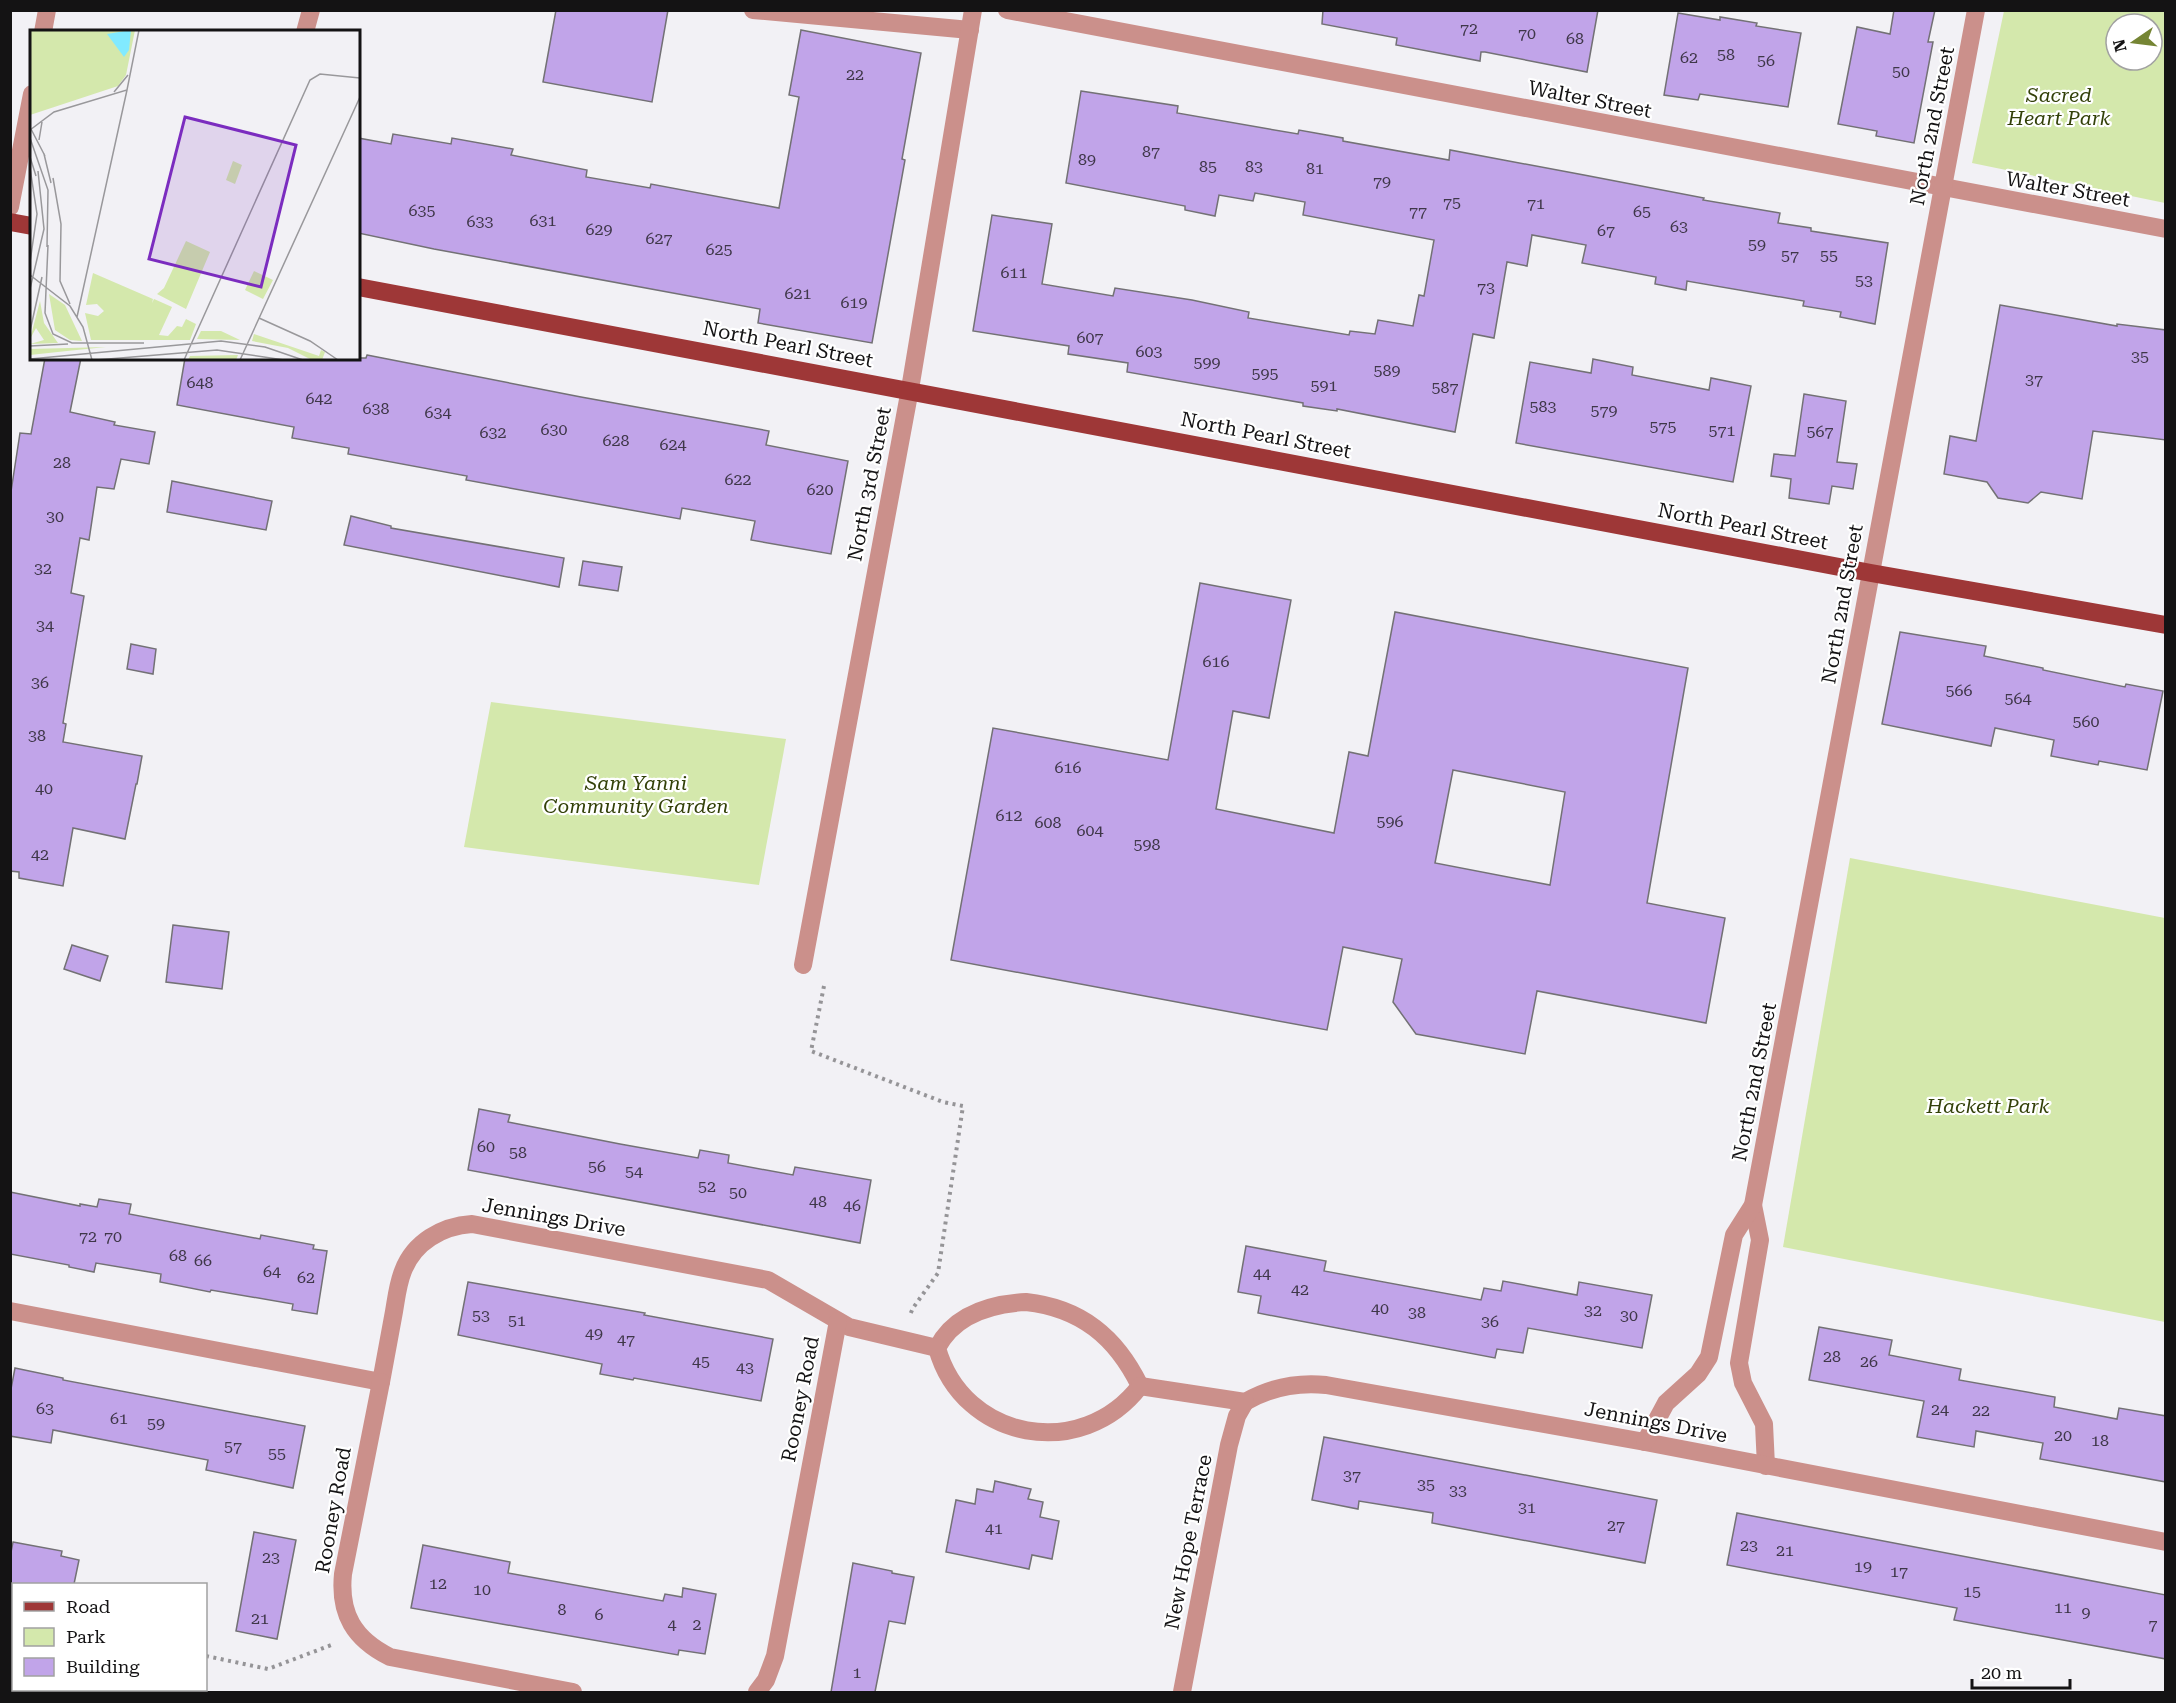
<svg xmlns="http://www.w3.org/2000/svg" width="2176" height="1703" font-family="'Roboto Serif',serif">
	<rect width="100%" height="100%" fill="#f2f1f5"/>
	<g fill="#d4e8ac" fill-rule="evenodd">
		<path d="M2004 11H2165V203L1972 163ZM2116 24H2152V60H2116Z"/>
		<polygon points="491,702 786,739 759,885 464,847"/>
		<polygon points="1850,858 2165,918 2165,1322 1783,1247"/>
	</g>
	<g fill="#c1a4e9" stroke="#737175" stroke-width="1.5" fill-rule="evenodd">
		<polygon points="556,10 668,10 652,102 543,82"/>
		<polygon points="1323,10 1598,10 1587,72 1485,52 1481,52 1480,61 1396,45 1397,38 1322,24"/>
		<polygon points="1894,10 1935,10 1928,42 1933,42 1914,143 1876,136 1877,131 1838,124 1857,27 1890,34"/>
		<polygon points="1678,13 1720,20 1720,17 1757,23 1756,26 1801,33 1788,107 1700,94 1698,100 1664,95"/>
		<polygon points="801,30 921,53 902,159 905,160 872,343 758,323 760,309 434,249 358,233 358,138 391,144 393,134 451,144 452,138 513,149 511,155 587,170 586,177 650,188 651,184 779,208 799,97 789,95"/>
		<polygon points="1081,91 1178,106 1177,113 1298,134 1299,130 1343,138 1343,141 1449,160 1450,150 1584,175 1704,198 1703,200 1780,213 1778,223 1811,228 1811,231 1888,243 1875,324 1840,317 1841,312 1803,306 1804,301 1687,281 1686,290 1655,284 1656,277 1582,263 1586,245 1532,235 1527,266 1507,262 1494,338 1473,334 1455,432 1337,409 1337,411 1303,406 1303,403 1127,372 1128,363 1068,354 1069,346 973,331 992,215 1052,224 1042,284 1113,296 1115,288 1192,300 1249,312 1248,318 1349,335 1350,331 1375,334 1378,320 1413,326 1419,295 1424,296 1434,240 1303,215 1305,202 1255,193 1253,201 1219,195 1215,216 1185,210 1185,206 1066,183"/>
		<polygon points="2000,305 2117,326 2117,324 2166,330 2166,440 2093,431 2082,499 2041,492 2028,503 1998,498 1987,482 1944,474 1950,436 1976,441"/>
		<polygon points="367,355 581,397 769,431 766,445 848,461 831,554 751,540 755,521 682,508 680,519 466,480 467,476 348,454 349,448 292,438 294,427 177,405 185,358 366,358"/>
		<polygon points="45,358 81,358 70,412 115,422 114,425 155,432 149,464 121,459 114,489 97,487 89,540 80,538 71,593 84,596 63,723 66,724 63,742 142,756 137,784 136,784 125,839 73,828 63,886 19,878 19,872 10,871 10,498 20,433 31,434"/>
		<polygon points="1593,359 1633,367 1632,375 1709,390 1711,378 1751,386 1733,482 1516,443 1530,362 1591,373"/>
		<polygon points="1804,394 1846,401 1837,462 1857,464 1853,489 1832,486 1829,504 1789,498 1791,479 1771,476 1774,454 1795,456"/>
		<polygon points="172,481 272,501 266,530 167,512"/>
		<polygon points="351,516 391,526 391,528 564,558 559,587 344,545"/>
		<polygon points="583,561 622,567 618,591 579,585"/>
		<path d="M1200 583 1291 600 1269 718 1233 711 1216 809 1334 833 1349 752 1368 756 1395 612 1688 668 1647 903 1725 918 1706 1023 1537 991 1525 1054 1416 1034 1393 1002 1402 959 1343 947 1327 1030 951 960 993 728 1168 760ZM1453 770 1565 792 1550 885 1435 863Z"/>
		<polygon points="1900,632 1986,646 1984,656 2043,668 2043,670 2125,687 2126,684 2163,691 2147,770 2099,761 2098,765 2051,756 2054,740 1995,728 1991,746 1882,724"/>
		<polygon points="131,644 156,649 153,674 127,669"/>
		<polygon points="173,925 229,932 222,989 166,982"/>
		<polygon points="72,945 108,956 100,981 64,969"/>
		<polygon points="479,1109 510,1115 508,1122 620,1144 698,1158 700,1150 729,1155 728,1163 793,1175 795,1167 871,1180 860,1243 468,1170"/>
		<polygon points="10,1192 80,1206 80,1204 97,1207 99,1199 131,1204 129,1214 260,1239 261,1235 314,1245 313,1249 327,1251 317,1314 292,1310 293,1304 211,1290 210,1292 160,1282 161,1274 96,1263 94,1272 69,1267 69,1265 10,1254"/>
		<polygon points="1246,1246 1326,1261 1324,1271 1481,1300 1484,1288 1501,1291 1503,1281 1577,1295 1579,1282 1652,1295 1642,1348 1528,1328 1523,1353 1497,1349 1495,1358 1258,1313 1261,1296 1238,1292"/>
		<polygon points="468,1282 645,1313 644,1315 773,1339 761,1401 634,1378 633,1380 600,1374 602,1364 458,1335"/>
		<polygon points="1819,1327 1892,1340 1889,1355 1961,1369 1959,1380 2055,1397 2054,1407 2117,1419 2119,1408 2166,1416 2166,1482 2040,1459 2043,1443 1976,1431 1974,1447 1917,1437 1924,1401 1809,1380"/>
		<polygon points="15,1368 63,1378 63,1380 305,1426 293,1488 206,1470 208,1460 53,1430 51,1443 10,1436 10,1394"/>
		<polygon points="1324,1437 1657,1500 1645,1563 1432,1523 1433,1513 1359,1501 1358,1509 1312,1500"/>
		<polygon points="995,1481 1031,1489 1028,1499 1043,1502 1040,1517 1059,1521 1052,1559 1032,1555 1029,1569 946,1552 956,1500 975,1504 977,1489 993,1492"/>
		<polygon points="1737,1513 2166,1595 2166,1659 1954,1620 1957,1608 1727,1565"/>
		<polygon points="254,1532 296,1540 277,1639 236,1631"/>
		<polygon points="13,1542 62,1551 61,1556 79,1560 74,1584 10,1584 10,1557"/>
		<polygon points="423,1545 510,1562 508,1573 663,1601 665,1594 682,1597 683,1588 716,1594 705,1654 679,1650 678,1655 411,1608"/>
		<polygon points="853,1563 892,1571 892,1573 914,1577 905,1624 889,1621 875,1692 831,1692"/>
	</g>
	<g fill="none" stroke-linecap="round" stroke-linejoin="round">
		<g stroke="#959497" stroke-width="4" stroke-dasharray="3 4.5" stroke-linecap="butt">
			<polyline points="824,986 811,1051 943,1102 963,1106 938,1273 913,1308 909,1317"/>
			<polyline points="206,1656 268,1669 334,1644"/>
		</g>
		<g stroke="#cb908b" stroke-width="18">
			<polyline points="753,10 970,30"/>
			<polyline points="1007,10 2166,229"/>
			<polyline points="43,32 47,10"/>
			<polyline points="305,32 311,10"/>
			<polyline points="10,207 32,94"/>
			<polyline points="803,965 910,389 973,10"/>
			<polyline points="1753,1205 1760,1240 1739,1363 1743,1383 1764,1424 1766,1466"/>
			<path d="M1026 1302C1081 1308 1116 1337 1140 1386 1082 1462 963 1441 937 1348 954 1315 991 1304 1026 1302Z"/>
			<path d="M10 1311 381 1382C385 1360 389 1339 393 1317 396 1302 397 1286 403 1271 414 1242 442 1226 472 1224L768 1280 849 1327 937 1348"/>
			<path d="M381 1382 343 1574C339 1614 354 1639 390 1657L573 1692"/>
			<path d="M1140 1386 1245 1402C1271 1387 1297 1382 1326 1385L1645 1442 2166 1542"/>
			<polyline points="1645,1442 1666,1403 1698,1374 1709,1357 1734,1235 1753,1205 1976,10"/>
			<polyline points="10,1637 14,1638"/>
			<polyline points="55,1692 55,1690"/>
			<polyline points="757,1692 766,1680 775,1656 838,1321"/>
			<polyline points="1182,1692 1229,1445 1237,1416 1245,1402"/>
		</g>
		<g stroke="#9e3737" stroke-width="18">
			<polyline points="10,222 32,226"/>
			<polyline points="358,287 1871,573 2166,625"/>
		</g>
	</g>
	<g text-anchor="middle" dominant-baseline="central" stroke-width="4.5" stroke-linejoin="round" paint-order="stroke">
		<g font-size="16" fill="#3f3749">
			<text x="1469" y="28">72</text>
			<text x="1527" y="33">70</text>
			<text x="1575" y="38">68</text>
			<text x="1726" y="54">58</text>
			<text x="1689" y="57">62</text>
			<text x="1766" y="60">56</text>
			<text x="1901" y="71">50</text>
			<text x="855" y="74">22</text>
			<text x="1151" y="151">87</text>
			<text x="1087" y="159">89</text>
			<text x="1208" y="166">85</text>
			<text x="1254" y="166">83</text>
			<text x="1315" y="168">81</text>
			<text x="1382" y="181">79</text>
			<text x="1452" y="202">75</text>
			<text x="1536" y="203">71</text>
			<text x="422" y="210">635</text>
			<text x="1418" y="211">77</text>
			<text x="1642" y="211">65</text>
			<text x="543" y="220">631</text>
			<text x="480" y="221">633</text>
			<text x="1679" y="226">63</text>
			<text x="599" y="229">629</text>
			<text x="1606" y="230">67</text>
			<text x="659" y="238">627</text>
			<text x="1757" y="244">59</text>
			<text x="719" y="249">625</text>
			<text x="1790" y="255">57</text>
			<text x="1829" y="255">55</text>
			<text x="1014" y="272">611</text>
			<text x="1864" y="280">53</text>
			<text x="1486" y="287">73</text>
			<text x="798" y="293">621</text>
			<text x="854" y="302">619</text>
			<text x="1090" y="337">607</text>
			<text x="1149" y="351">603</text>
			<text x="2140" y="356">35</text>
			<text x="1207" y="362">599</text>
			<text x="1387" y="370">589</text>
			<text x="1265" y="373">595</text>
			<text x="2034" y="379">37</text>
			<text x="200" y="382">648</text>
			<text x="1324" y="385">591</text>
			<text x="1445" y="387">587</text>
			<text x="319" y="398">642</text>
			<text x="1543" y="406">583</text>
			<text x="376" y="408">638</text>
			<text x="1604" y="410">579</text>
			<text x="438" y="412">634</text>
			<text x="1663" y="426">575</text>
			<text x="554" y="429">630</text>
			<text x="1722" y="430">571</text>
			<text x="1820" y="431">567</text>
			<text x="493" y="432">632</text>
			<text x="616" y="440">628</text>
			<text x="673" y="444">624</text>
			<text x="62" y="462">28</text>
			<text x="738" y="479">622</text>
			<text x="820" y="489">620</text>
			<text x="55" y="516">30</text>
			<text x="43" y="568">32</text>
			<text x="45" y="625">34</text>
			<text x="1216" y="661">616</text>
			<text x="40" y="682">36</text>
			<text x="1959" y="690">566</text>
			<text x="2018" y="698">564</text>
			<text x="2086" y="721">560</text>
			<text x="37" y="735">38</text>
			<text x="1068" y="767">616</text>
			<text x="44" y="788">40</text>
			<text x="1009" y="815">612</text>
			<text x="1390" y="821">596</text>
			<text x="1048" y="822">608</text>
			<text x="1090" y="830">604</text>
			<text x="1147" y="844">598</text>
			<text x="40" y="854">42</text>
			<text x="486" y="1146">60</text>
			<text x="518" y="1152">58</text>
			<text x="597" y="1166">56</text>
			<text x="634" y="1171">54</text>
			<text x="707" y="1186">52</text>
			<text x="738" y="1192">50</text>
			<text x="818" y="1201">48</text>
			<text x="852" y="1205">46</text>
			<text x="88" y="1236">72</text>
			<text x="113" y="1236">70</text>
			<text x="178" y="1255">68</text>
			<text x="203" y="1260">66</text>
			<text x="272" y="1271">64</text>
			<text x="1262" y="1273">44</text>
			<text x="306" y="1277">62</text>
			<text x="1300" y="1289">42</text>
			<text x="1380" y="1308">40</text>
			<text x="1593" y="1310">32</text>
			<text x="1417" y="1312">38</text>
			<text x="481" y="1315">53</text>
			<text x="1629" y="1315">30</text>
			<text x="517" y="1320">51</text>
			<text x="1490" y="1321">36</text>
			<text x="594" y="1333">49</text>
			<text x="626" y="1339">47</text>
			<text x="1832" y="1356">28</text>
			<text x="701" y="1361">45</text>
			<text x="1869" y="1361">26</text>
			<text x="745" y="1367">43</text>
			<text x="45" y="1408">63</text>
			<text x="1940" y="1409">24</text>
			<text x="1981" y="1410">22</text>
			<text x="119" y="1418">61</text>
			<text x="156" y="1423">59</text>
			<text x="2063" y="1435">20</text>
			<text x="2100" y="1440">18</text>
			<text x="233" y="1446">57</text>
			<text x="277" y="1453">55</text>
			<text x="1352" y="1475">37</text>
			<text x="1426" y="1484">35</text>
			<text x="1458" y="1490">33</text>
			<text x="1527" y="1507">31</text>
			<text x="1616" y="1525">27</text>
			<text x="994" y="1528">41</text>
			<text x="1749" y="1545">23</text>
			<text x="1785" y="1550">21</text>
			<text x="271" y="1557">23</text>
			<text x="1863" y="1566">19</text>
			<text x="1899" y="1571">17</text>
			<text x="438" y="1583">12</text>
			<text x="482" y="1589">10</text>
			<text x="1972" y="1591">15</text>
			<text x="2063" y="1607">11</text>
			<text x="562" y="1609">8</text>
			<text x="2086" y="1612">9</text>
			<text x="599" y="1614">6</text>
			<text x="260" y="1618">21</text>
			<text x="672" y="1624">4</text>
			<text x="697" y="1624">2</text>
			<text x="2153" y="1624">7</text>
			<text x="857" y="1672">1</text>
		</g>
		<g font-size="20" font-style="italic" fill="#334109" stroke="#fff">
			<text x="2059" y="95">Sacred<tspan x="2059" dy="23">Heart Park</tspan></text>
			<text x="636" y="783">Sam Yanni<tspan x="636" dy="23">Community Garden</tspan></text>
			<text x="1988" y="1106">Hackett Park</text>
		</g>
		<g font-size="20" fill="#141314" stroke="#fff">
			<text transform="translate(1590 99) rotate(11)">Walter Street</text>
			<text transform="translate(1932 126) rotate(-79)">North 2nd Street</text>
			<text transform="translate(2068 189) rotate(10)">Walter Street</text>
			<text transform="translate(788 344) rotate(11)">North Pearl Street</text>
			<text transform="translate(1266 435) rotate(11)">North Pearl Street</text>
			<text transform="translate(869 484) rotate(-79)">North 3rd Street</text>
			<text transform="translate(1743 526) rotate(11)">North Pearl Street</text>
			<text transform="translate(1842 604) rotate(-80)">North 2nd Street</text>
			<text transform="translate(1754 1082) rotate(-79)">North 2nd Street</text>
			<text transform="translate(554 1217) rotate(10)">Jennings Drive</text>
			<text transform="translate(800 1399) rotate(-79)">Rooney Road</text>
			<text transform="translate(1656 1422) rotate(11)">Jennings Drive</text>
			<text transform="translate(333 1510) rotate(-80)">Rooney Road</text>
			<text transform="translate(1188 1542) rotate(-79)">New Hope Terrace</text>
		</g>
	</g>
	<g transform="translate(30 30)">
		<rect width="330" height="330" fill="#f2f1f5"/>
		<path d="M0 0H105L96 45 88 56 0 85ZM203 131 212 135 205 154 196 150ZM156 211 180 222 156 279 127 264 134 258ZM224 241 243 250 233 269 215 260ZM63 243 123 269 122 273 124 269 142 277 129 305 138 306 147 296 152 297 156 289 166 294 160 310H61L55 283 68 286 74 281 67 274 56 275ZM19 264 35 275 52 311 40 310 25 300ZM10 271 14 293 28 313 0 314 14 310 6 298 0 309ZM171 301H191L210 310 167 309ZM224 304 289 326 291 320 295 322 292 330H282L258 318 222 311ZM76 317 37 321 0 325V319ZM208 325 206 330H158L160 326Z" fill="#d4e8ac"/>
		<path d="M101 0 99 20 94 27 77 4Z" fill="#81eaff"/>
		<path fill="none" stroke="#99989b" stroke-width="1.5" d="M84 62 98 45M1 99 15 126M0 100 24 82 97 60 109 0M0 108 18 160 17 217M9 110 12 92M14 124 21 153M0 127 6 146M0 138 7 184 0 232M23 148 31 194 30 251 40 274M18 215 15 283 23 304 42 313H114M0 245 40 276 53 297 62 330M0 259 14 199 8 141M47 287 97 60M229 288 280 311 308 330M0 301 12 247M0 316 38 314M0 329 191 311 235 317 273 330M66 330 187 320 254 330M154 330 280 50 290 44 330 48M210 330 330 67"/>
		<path fill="#7b2cbf" fill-opacity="0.15" stroke="#7b2cbf" stroke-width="3" d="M155 87 266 115 231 257 119 229Z"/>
		<rect width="330" height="330" fill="none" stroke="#141314" stroke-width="3"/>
	</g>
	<rect width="2176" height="1703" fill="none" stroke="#141314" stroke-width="24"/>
	<rect x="12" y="1583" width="195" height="108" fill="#ffffff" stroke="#a1a1a1" stroke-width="1.5"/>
	<rect x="24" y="1602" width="30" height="9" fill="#9e3737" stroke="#a1a1a1" stroke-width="1.5"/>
	<text x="66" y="1613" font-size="18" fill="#141314">Road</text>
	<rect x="24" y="1628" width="30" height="18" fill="#d4e8ac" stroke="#a1a1a1" stroke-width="1.5"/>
	<text x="66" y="1643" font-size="18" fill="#141314">Park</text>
	<rect x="24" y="1658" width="30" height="18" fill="#c1a4e9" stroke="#a1a1a1" stroke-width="1.5"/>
	<text x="66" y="1673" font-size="18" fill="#141314">Building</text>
	<g transform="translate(2134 42) rotate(256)"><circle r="28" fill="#ffffff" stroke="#a1a1a1" stroke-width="1.5"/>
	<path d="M0-4.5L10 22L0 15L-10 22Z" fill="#758534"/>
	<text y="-9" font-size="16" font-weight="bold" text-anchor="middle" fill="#141314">N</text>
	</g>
	<path d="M1972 1679v9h98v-9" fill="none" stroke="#141314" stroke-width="3"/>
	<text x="1981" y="1679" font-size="18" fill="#141314" stroke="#ffffff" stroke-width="4.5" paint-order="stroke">20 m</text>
</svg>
